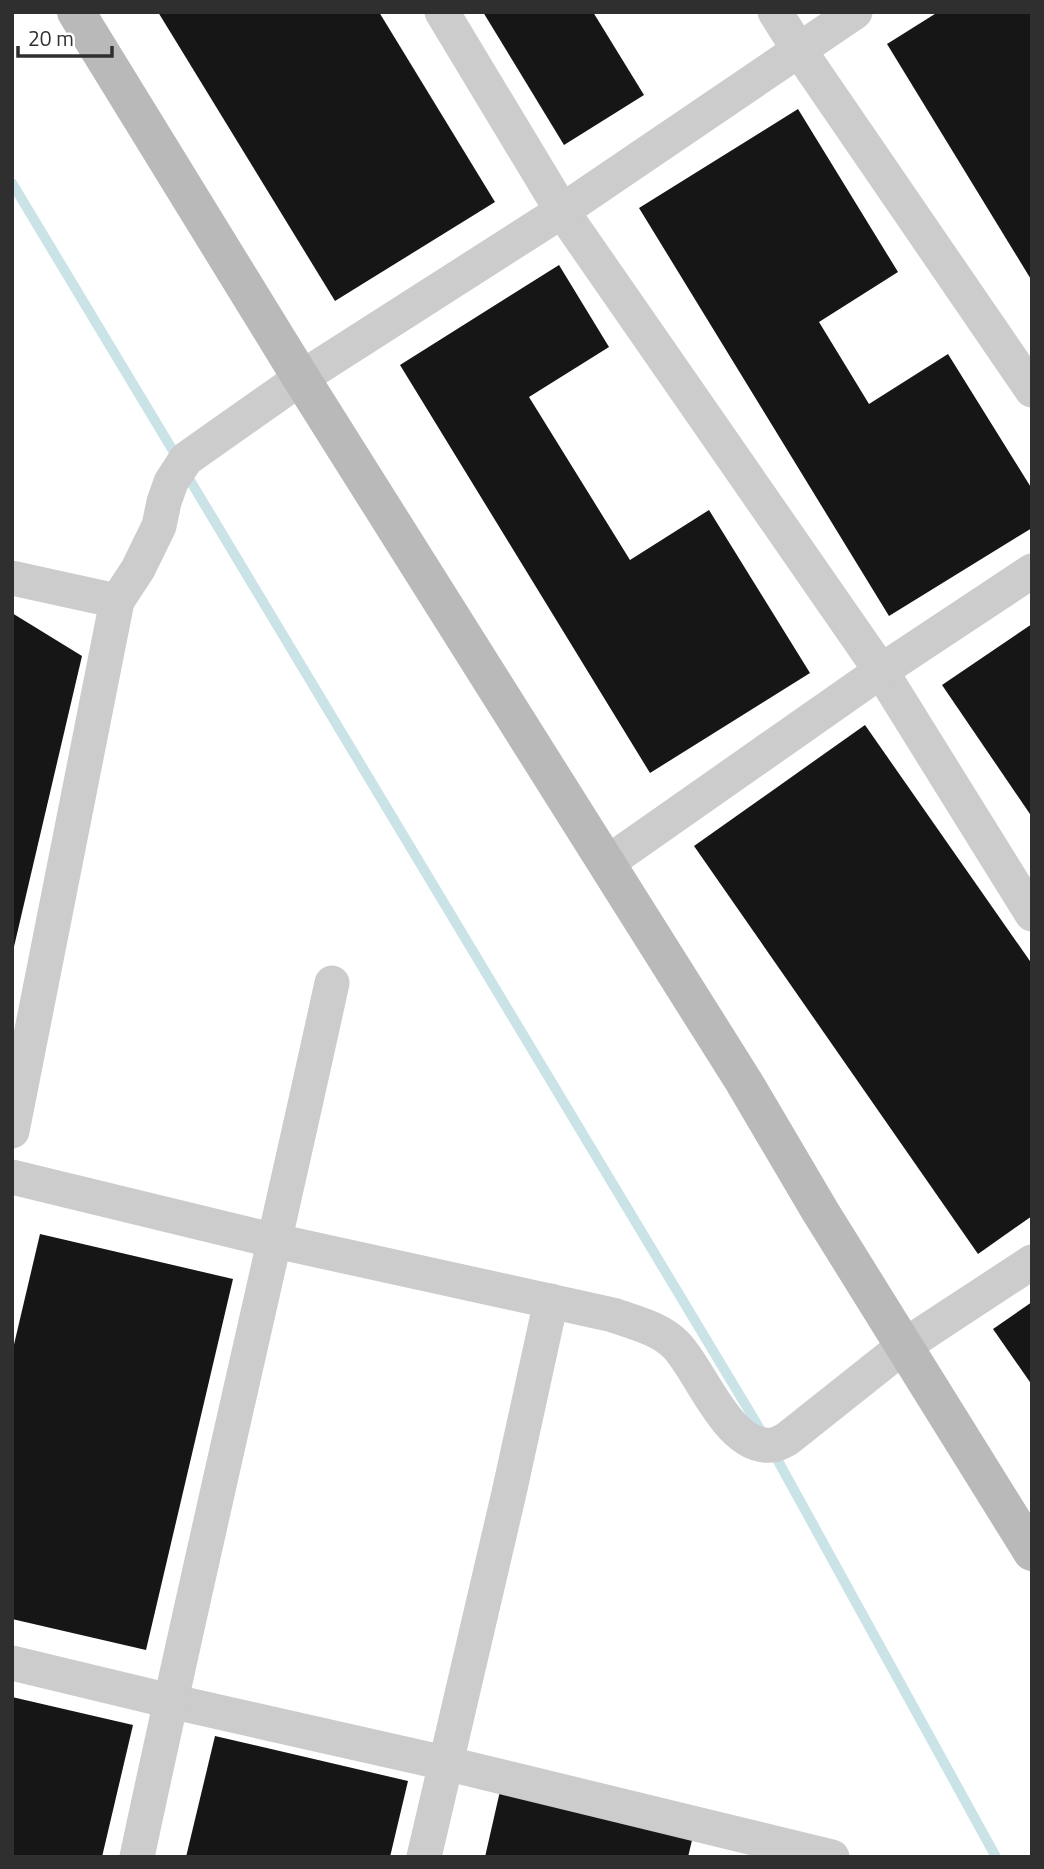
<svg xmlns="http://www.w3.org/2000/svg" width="1044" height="1869" font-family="'Titillium Web',sans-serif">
	<rect width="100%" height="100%" fill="#fff"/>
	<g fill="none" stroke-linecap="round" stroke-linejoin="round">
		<g stroke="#c9e3e7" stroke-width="10">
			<polyline points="12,183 178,459"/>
			<polyline points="185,472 763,1434"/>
			<polyline points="772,1450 996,1857"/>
		</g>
	</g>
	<g fill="#161616">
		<polygon points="158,12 379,12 495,202 335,301"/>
		<polygon points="483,12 593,12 644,95 564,145"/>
		<polygon points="938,12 1032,12 1032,281 887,44"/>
		<polygon points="798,109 898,272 819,322 869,404 948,354 1032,489 1032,528 889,616 639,208"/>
		<polygon points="559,265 609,347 529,397 630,560 709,510 810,673 650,773 400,365"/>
		<polygon points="12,613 82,656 13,951 12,950"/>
		<polygon points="1032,624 1032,817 942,685"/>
		<polygon points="865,725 1032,964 1032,1216 978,1254 694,846"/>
		<polygon points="40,1234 233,1279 146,1650 12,1619 12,1353"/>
		<polygon points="1032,1302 1032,1385 993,1329"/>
		<polygon points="12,1697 133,1725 102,1857 12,1857"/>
		<polygon points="215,1736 408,1781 390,1857 186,1857"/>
		<polygon points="500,1791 693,1836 688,1857 485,1857"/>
	</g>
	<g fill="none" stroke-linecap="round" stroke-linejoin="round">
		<g stroke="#ccc" stroke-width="35">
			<polyline points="442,12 562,211 881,671 1032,914"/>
			<polyline points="775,12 799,50 1032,390"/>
			<polyline points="12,578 117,601 138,569 159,526 164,502 171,482 186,459 301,378 562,211 855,12"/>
			<polyline points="607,863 881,671 1032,571"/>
			<polyline points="12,1131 117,601"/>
			<path d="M12 1177 276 1241 613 1315C635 1323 659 1328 676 1345 701 1370 728 1451 773 1445 778 1444 783 1441 787 1439L904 1346 1032 1262"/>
			<polyline points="12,1663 170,1701 445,1763 832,1857"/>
			<path d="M137 1857C199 1565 268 1275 332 983"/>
			<polyline points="424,1857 509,1493 551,1301"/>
		</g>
		<polyline stroke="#b9b9b9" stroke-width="38" points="76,12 301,378 744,1082 820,1211 1032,1552"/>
	</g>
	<rect width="1044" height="1869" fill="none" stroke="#2f2f2f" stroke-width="28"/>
	<path d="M18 46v10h94v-10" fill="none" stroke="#2f2f2f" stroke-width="3.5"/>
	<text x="28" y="46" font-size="21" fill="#2f2f2f" stroke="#ffffff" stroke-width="5" paint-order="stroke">20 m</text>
</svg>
